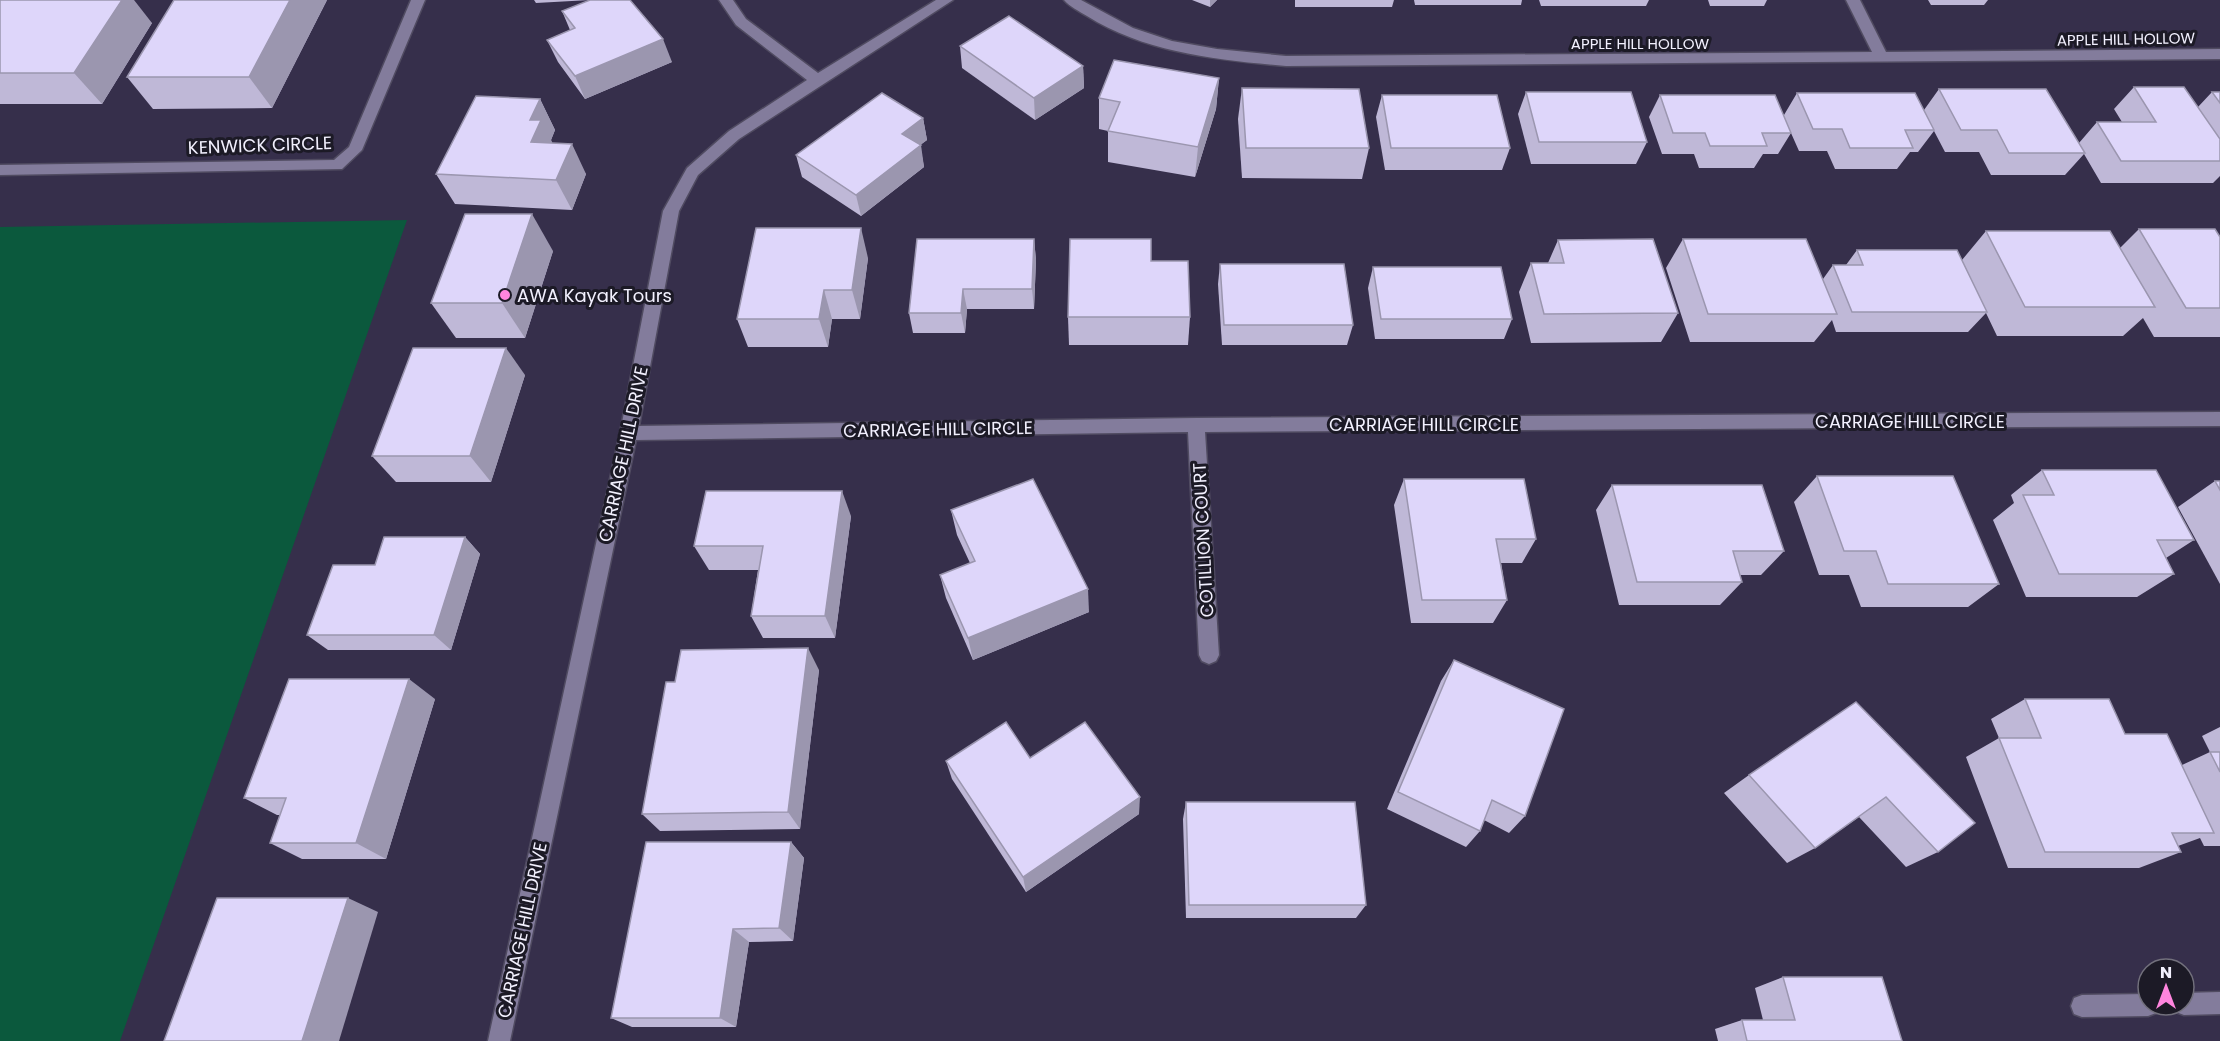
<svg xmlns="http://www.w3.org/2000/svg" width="2220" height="1041" font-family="Poppins,sans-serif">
	<rect width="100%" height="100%" fill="#362f4b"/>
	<polygon fill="#0b593d" points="407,220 120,1041 0,1041 0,227"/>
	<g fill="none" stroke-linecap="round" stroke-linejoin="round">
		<defs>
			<g id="street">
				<polygon points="411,0 425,0 362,150 342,169 0,175 0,165 334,160 349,147"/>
				<polygon points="719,0 733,0 746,19 818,73 936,0 953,0 739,139 698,175 679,211 639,426 1196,418 2220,412 2220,426 1205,432 1219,655 1216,661 1209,664 1202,661 1199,655 1188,432 636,440 510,1041 488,1041 620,433 663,211 687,168 729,131 807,80 736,25"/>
				<path d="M1064 0H1081L1133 28 1172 41 1217 49 1286 56 1872 52 1846 0H1860L1886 52 2220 49V59L1286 66C1218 60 1146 53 1087 16 1079 11 1070 7 1064 0Z"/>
				<polygon points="2220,992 2220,1014 2184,1015 2176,1012 2173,1005 2184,1005 2184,993"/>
				<polygon points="2148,994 2148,1005 2159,1005 2156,1013 2148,1016 2082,1017 2074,1014 2071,1006 2074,998 2082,995"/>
			</g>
		</defs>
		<use href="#street" stroke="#504b61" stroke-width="3"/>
		<use href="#street" fill="#837c9c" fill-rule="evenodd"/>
	</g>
	<g fill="#bfb8d7">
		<polygon points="0,0 152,23 102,104 0,104"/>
		<polygon points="327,0 272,108 153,109 127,77"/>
		<polygon points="534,0 590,0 536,3"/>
		<polygon points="1192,0 1217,0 1210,7"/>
		<polygon points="1295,0 1394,0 1392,7 1295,7"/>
		<polygon points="1414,0 1522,0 1521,5 1415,5"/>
		<polygon points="1539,0 1649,0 1646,6 1541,6"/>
		<polygon points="1708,0 1767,0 1764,6 1710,6"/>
		<polygon points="1928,0 1988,0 1984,5 1931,5"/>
		<polygon points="562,11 672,62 585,99 558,62 547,40 570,30"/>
		<polygon points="960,46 1083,66 1084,88 1035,120 962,68"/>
		<polygon points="1219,78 1216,109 1195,177 1108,162 1108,131 1099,129 1099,98"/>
		<polygon points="2134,87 2198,107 2212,92 2220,92 2220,176 2213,183 2101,183 2084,154 2065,175 1991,175 1979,152 1945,152 1934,131 1918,152 1910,152 1897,169 1835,169 1827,151 1799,151 1791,133 1778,154 1763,154 1754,168 1699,168 1694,154 1662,154 1649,117 1660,95 1784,115 1797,93 1924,110 1939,89 2079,143 2097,122 2122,122 2114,109"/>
		<polygon points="1242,88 1369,148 1362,179 1242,178 1238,119"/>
		<polygon points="1526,92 1647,142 1636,164 1531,164 1518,114"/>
		<polygon points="1382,95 1510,148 1502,170 1385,170 1376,117"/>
		<polygon points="540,99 555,130 551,140 552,143 586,174 572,210 455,204 436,174"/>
		<polygon points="923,118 927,140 920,145 924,167 861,216 802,177 796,155"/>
		<polygon points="2139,229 2220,237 2220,337 2154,337 2143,318 2123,336 1997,336 1986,313 1968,332 1836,332 1832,320 1814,342 1690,342 1666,268 1683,239 1823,279 1833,265 1846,265 1857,250 1962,260 1986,231 2120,248"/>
		<polygon points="1034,239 1036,260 1034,309 967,309 965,333 913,333 909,313"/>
		<polygon points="1558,240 1678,313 1661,342 1531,343 1519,292 1531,263 1548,263"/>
		<polygon points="553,251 525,338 456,338 431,303"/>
		<polygon points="868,258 860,319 832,319 828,347 748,347 737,319"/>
		<polygon points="1151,261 1190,317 1188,345 1069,345 1068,317"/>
		<polygon points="1220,264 1353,325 1347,345 1222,345 1218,284"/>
		<polygon points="1373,267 1512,319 1504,339 1375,339 1368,288"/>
		<polygon points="525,375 491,482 396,482 372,456"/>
		<polygon points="2042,470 2194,540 2166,558 2174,574 2137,597 2026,597 1993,520 2014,503 2011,495"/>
		<polygon points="1817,476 1999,584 1968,607 1861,607 1849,575 1819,575 1794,502"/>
		<polygon points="1404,479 1536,539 1522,563 1501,563 1507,600 1493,623 1411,623 1394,505"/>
		<polygon points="2215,481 2220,481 2220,584 2178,507"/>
		<polygon points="1612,485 1784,551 1761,575 1740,575 1742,582 1720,605 1619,605 1596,510"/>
		<polygon points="951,510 1089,612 973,660 946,598 940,575 970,563 957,535"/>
		<polygon points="851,516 835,638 763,638 751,616 758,570 709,570 694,546"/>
		<polygon points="465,537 480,554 451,650 328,650 307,635 375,565"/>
		<polygon points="1454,660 1525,816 1509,833 1484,820 1480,831 1466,847 1387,809 1441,681"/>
		<polygon points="819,670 800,829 660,831 642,814 675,682"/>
		<polygon points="435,699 386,859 302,859 270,843 280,815 277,815 244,798"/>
		<polygon points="2025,699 2125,734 2182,765 2210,752 2202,736 2220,727 2220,846 2204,846 2200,838 2178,846 2181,852 2139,868 2008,868 1966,757 1999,738 1991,719"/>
		<polygon points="1856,702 1938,852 1906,867 1859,817 1815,848 1787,863 1724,793 1749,775"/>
		<polygon points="1030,758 1139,814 1026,892 952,779 946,761"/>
		<polygon points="1186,802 1366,905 1356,918 1186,918 1183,819"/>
		<polygon points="791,842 804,858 793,941 749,942 736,1027 632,1027 611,1018"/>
		<polygon points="1783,977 1902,1041 1718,1041 1715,1029 1742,1020 1763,1020 1755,988"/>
	</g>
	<g fill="#9b96af">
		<polygon points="122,0 134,0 152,23 102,104 74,73"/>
		<polygon points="290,0 327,0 272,108 249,77"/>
		<polygon points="1210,0 1217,0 1210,7"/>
		<polygon points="663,39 672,62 585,99 575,76"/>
		<polygon points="1083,66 1084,88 1035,120 1034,98"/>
		<polygon points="1219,78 1216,109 1195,177 1198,147"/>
		<polygon points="540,99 555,130 551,140 556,151 531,142 530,120"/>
		<polygon points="923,118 927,140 906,156 902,134"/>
		<polygon points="572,144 586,174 572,210 556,180"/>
		<polygon points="921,145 924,167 861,216 856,195"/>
		<polygon points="532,214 553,251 525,338 502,303"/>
		<polygon points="861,228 868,258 860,319 852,290"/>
		<polygon points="1034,239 1036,260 1034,309 1032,289"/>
		<polygon points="963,289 967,309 965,333 961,313"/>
		<polygon points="824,290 832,319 828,347 819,319"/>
		<polygon points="506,348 525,375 491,482 470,456"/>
		<polygon points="842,491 851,516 835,638 825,616"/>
		<polygon points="465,537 480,554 451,650 434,635"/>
		<polygon points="1088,589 1089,612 973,660 968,638"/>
		<polygon points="808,648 819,670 800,829 788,812"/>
		<polygon points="409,679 435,699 386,859 356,843"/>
		<polygon points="1140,797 1139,814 1026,892 1023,877"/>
		<polygon points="791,842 804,858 793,941 779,928"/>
		<polygon points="348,898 378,912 339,1041 302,1041"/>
		<polygon points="733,929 749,942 736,1027 720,1018"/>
	</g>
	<g fill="#ded6fa" stroke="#9b96af" stroke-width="1.5">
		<polygon points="0,0 122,0 74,73 0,73"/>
		<polygon points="174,0 290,0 249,77 127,77"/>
		<polygon points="590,0 630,0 663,39 575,76 547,40 575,28 562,11"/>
		<polygon points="1009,16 1083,66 1034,98 960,46"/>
		<polygon points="1114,60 1219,78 1198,147 1108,131 1120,102 1099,98"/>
		<polygon points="2134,87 2184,87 2220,139 2220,161 2121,161 2097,122 2156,122"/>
		<polygon points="1242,88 1359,89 1369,148 1246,148"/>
		<polygon points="1939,89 2046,89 2085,153 2009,153 1997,130 1961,130"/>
		<polygon points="1526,92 1631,92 1647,142 1539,142"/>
		<polygon points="2212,92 2220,92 2220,103"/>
		<polygon points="882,93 923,118 902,134 921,145 856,195 796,155"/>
		<polygon points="1797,93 1915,93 1934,130 1905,130 1913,148 1850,148 1842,129 1813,129"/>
		<polygon points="1382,95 1497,95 1510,148 1391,148"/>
		<polygon points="1660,95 1775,95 1791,133 1762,133 1767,146 1710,146 1705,133 1673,133"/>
		<polygon points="476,96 540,99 530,120 541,120 531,142 572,144 556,180 436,174"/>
		<polygon points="465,214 532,214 502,303 431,303"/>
		<polygon points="756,228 861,228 852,290 824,290 819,319 737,319"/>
		<polygon points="2139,229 2215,229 2220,237 2220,308 2186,308"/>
		<polygon points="1986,231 2110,231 2155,307 2025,307"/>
		<polygon points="917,239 1034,239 1032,289 963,289 961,313 909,313"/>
		<polygon points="1070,239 1151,239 1151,261 1188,261 1190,317 1068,317"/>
		<polygon points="1653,239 1678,313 1544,314 1531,263 1564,263 1558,240"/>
		<polygon points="1683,239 1806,239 1837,314 1708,314"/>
		<polygon points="1857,250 1957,250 1987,312 1852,312 1833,265 1863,265"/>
		<polygon points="1220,264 1344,264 1353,325 1224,325"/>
		<polygon points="1373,267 1501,267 1512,319 1381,319"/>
		<polygon points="413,348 506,348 470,456 372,456"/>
		<polygon points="2042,470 2156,470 2194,540 2157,540 2174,574 2059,574 2023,495 2054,495"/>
		<polygon points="1817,476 1953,476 1999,584 1888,584 1876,551 1844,551"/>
		<polygon points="1033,479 1088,589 968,638 940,575 975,561 951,510"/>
		<polygon points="1404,479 1524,479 1536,539 1496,539 1507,600 1422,600"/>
		<polygon points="2215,481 2220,481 2220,490"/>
		<polygon points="1612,485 1762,485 1784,551 1733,551 1742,582 1637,582"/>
		<polygon points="706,491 842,491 825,616 751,616 763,546 694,546"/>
		<polygon points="384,537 465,537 434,635 307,635 333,565 375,565"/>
		<polygon points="808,648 788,812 642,814 666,682 675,682 681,650"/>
		<polygon points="1454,660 1564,709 1525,816 1492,800 1480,831 1398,792"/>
		<polygon points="289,679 409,679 356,843 270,843 286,798 244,798"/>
		<polygon points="2025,699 2109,699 2125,734 2167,734 2214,833 2172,833 2181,852 2045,852 1999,738 2041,738"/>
		<polygon points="1856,702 1975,823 1938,852 1886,797 1815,848 1749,775"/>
		<polygon points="1006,722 1030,758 1085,722 1140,797 1023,877 946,761"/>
		<polygon points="2210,752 2220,752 2220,772"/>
		<polygon points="1186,802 1355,802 1366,905 1189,905"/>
		<polygon points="646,842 791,842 779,928 733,929 720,1018 611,1018"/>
		<polygon points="217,898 348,898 302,1041 164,1041"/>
		<polygon points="1783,977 1882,977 1902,1041 1747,1041 1742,1020 1795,1020"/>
	</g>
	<circle fill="#ff85de" stroke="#1c1a26" stroke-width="2" cx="505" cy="295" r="6"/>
	<g text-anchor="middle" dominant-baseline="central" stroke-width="6" stroke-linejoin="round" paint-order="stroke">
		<g font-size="15" fill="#f2f0fe" stroke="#1c1a26">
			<text transform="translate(2126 39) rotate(-1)">APPLE HILL HOLLOW</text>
			<text x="1640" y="43">APPLE HILL HOLLOW</text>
		</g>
		<g font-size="18" fill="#f2f0fe" stroke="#1c1a26">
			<text transform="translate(260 145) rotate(-2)">KENWICK CIRCLE</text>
			<text x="1910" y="421">CARRIAGE HILL CIRCLE</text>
			<text x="1424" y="424">CARRIAGE HILL CIRCLE</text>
			<text transform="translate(938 429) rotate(-1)">CARRIAGE HILL CIRCLE</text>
			<text transform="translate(623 454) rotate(-78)">CARRIAGE HILL DRIVE</text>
			<text transform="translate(1203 540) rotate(-93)">COTILLION COURT</text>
			<text transform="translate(522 930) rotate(-78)">CARRIAGE HILL DRIVE</text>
		</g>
		<g font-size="18" fill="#f2f0fe" stroke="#1c1a26" text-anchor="start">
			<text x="517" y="295">AWA Kayak Tours</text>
		</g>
	</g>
	<g transform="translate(2166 987)"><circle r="28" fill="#1c1a26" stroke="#72707c" stroke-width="1.5"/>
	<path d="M0-4.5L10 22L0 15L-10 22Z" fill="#ff85de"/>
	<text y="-9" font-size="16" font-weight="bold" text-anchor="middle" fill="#f2f0fe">N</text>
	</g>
</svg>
